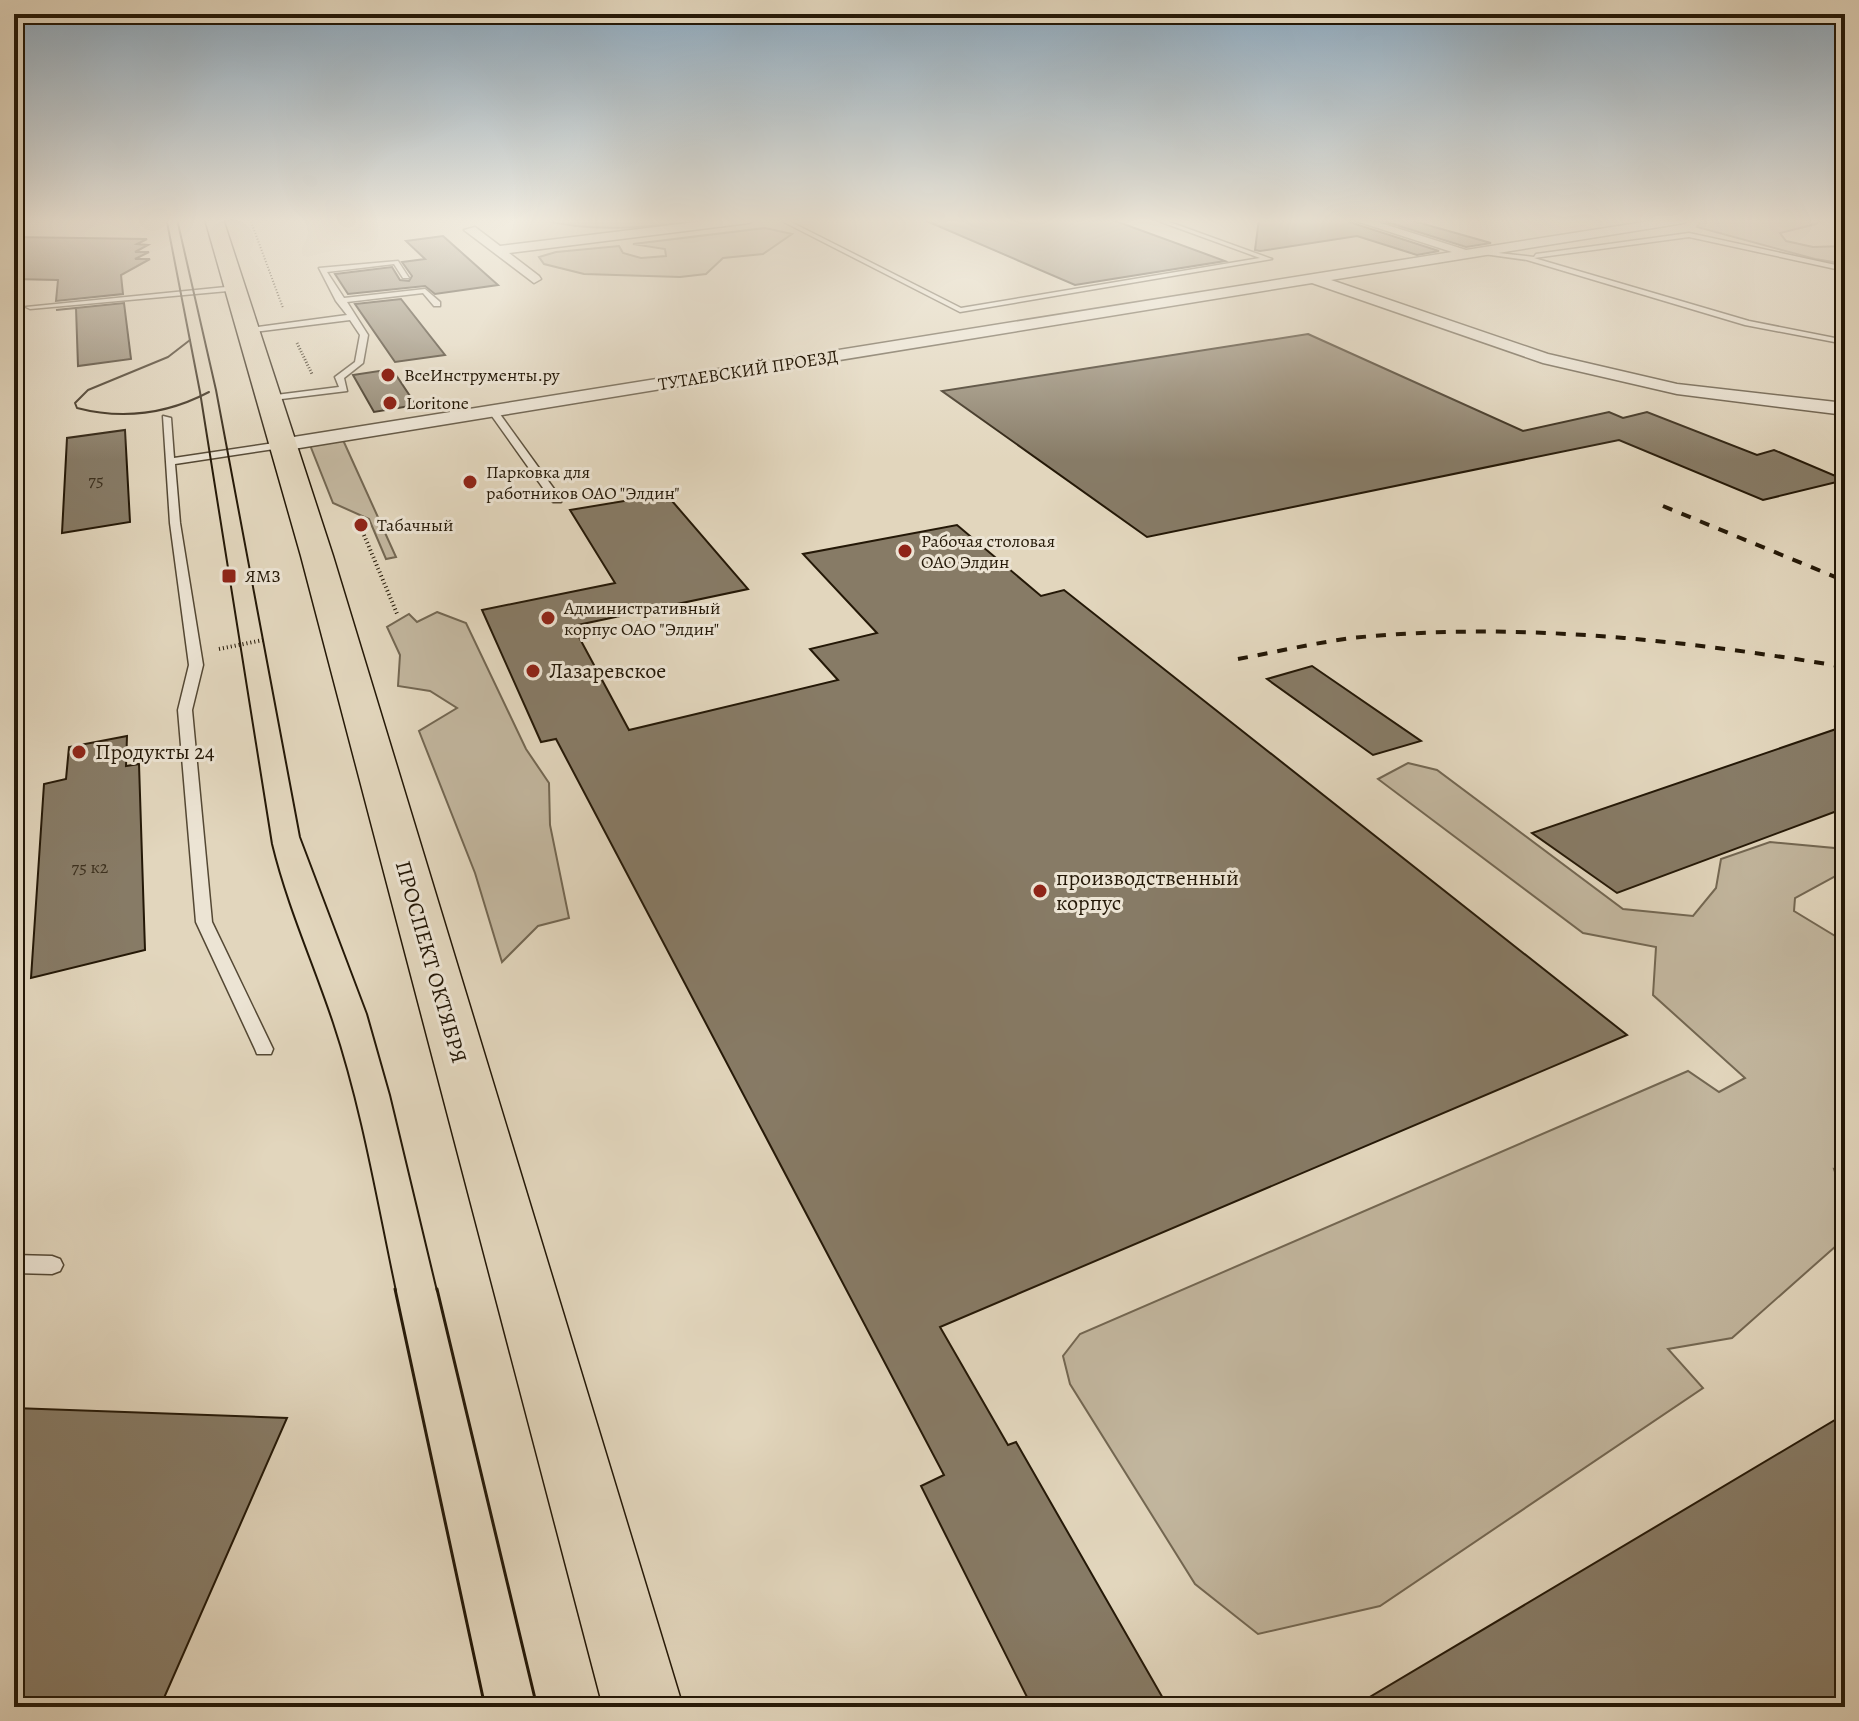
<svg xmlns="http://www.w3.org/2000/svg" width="1859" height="1721" font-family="Alegreya,serif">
	<rect width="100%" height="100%" fill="#e2d6bd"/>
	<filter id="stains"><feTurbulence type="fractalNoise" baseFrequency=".0025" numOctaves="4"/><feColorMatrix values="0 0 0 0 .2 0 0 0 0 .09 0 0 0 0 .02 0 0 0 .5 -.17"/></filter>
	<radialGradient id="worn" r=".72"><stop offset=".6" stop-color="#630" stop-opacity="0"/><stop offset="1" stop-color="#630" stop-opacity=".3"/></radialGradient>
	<g fill="#c2b69e" stroke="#736752" stroke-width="2">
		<path d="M540 219H708C654 227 593 234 540 219Z"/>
		<polygon points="1721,219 1822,219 1816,224 1780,233 1786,241 1813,247 1845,246 1845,264 1815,259 1697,227 1701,221"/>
		<polygon points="765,228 792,234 763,254 723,258 706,274 680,277 584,274 544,264 539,257 556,252 619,246 623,253 641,258 666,256 665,249 633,244"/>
		<polygon points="343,440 396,557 386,559 369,519 333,503 310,445"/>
		<polygon points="437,612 466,623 526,749 549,783 550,825 569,918 538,926 502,962 475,873 419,731 457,708 430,691 398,686 400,655 387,627 409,614 417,622"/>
		<polygon points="1408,763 1437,770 1623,909 1693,916 1716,888 1721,859 1770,842 1845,849 1845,871 1795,898 1794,911 1845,942 1845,1170 1834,1169 1845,1202 1845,1238 1732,1338 1668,1349 1703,1388 1380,1606 1258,1634 1195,1584 1070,1384 1063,1356 1080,1334 1688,1071 1719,1092 1745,1078 1653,995 1656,947 1583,933 1378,779"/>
	</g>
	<g fill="#877b66" stroke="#241807" stroke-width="2">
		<polygon points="922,219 1110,219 1225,261 1075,285"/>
		<polygon points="1259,219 1347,219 1349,222 1439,251 1417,255 1357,236 1260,251 1255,250"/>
		<polygon points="1377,219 1406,219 1491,243 1466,247"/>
		<polygon points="443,236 498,285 435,294 425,286 348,294 335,274 392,267 400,280 409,281 412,276 402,262 425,259 406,241"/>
		<polygon points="14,237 147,239 137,244 148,245 135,252 149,252 135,259 150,259 121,275 123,294 56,301 58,280 14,279"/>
		<polygon points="401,299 445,355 395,362 355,304"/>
		<polygon points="124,303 131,359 78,366 76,308 56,310"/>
		<polygon points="1308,334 1523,431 1609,412 1623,418 1647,412 1757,455 1774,450 1845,480 1763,500 1619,440 1147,537 942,391"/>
		<polygon points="392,369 416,405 374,412 353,375"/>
		<polygon points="125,430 130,522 62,533 67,438"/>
		<polygon points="666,494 748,589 573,626 629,730 838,680 810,649 877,633 803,554 957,525 1041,596 1064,590 1627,1035 940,1327 1008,1445 1016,1442 1168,1707 1032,1707 921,1486 944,1475 556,739 541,742 482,610 615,583 570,510"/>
		<polygon points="1312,666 1421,741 1373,755 1267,679"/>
		<polygon points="1845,726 1845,808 1617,893 1532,833"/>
		<polygon points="127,736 126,766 139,764 145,950 31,978 44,784 66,779 69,747"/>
		<polygon points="14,1408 287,1418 160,1707 14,1707"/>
		<polygon points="1845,1414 1845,1707 1353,1707"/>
	</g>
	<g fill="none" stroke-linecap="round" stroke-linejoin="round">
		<defs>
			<g id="lane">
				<polygon points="778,219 785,219 961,308 1260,258 1153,219 1161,219 1272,259 960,312"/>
				<polygon points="1689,233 1845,267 1845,271 1689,237 1534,258 1749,321 1845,340 1845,344 1745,325 1527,260 1469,252 1472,250 1534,257 1536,254"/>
				<polygon points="398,261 409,278 403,278 394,264 327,272 344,298 425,289 440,302 440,306 434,306 423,293 347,302 368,335 363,363 344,378 347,391 265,401 265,397 268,396 339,387 335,377 355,362 360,335 350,320 246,333 243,329 347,315 336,301 319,268"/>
				<polygon points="236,286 239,290 30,309 26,307"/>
				<polygon points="491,410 497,410 562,500 561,502 553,502 489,412"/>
				<polygon points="163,416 171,418 174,458 281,442 286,445 281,448 175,464 180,523 203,665 192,710 212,922 273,1049 271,1054 257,1054 255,1049 196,922 178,710 189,665 170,523"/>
				<polygon points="14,1255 52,1256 60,1259 63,1265 60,1271 52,1274 14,1273"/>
			</g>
			<g id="street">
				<polygon points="721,219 755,219 749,223 509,253 539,276 541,279 534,283 464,230 475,227 500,246"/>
				<polygon points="1350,219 1368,219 1466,250 1663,219 1690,219 1684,223 1331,280 1548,354 1677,384 1845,403 1845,415 1677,394 1543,363 1312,283 281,451 271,445 281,439 1452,252"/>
			</g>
			<polygon id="primary" points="205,219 223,219 333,556 683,1707 603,1707 301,556"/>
		</defs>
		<use href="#lane" stroke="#544834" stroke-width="3"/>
		<use href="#street" stroke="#544834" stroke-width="3"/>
		<use href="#primary" stroke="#241807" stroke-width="3"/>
		<polyline stroke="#241807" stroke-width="2" stroke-dasharray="1 2" stroke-linecap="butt" points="250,219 283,308"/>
		<polyline stroke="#241807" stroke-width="3" stroke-dasharray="1 2" stroke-linecap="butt" points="297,343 312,374"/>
		<g stroke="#241807" stroke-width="4" stroke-dasharray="1 3" stroke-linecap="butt">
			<polyline points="364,535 398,616"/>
			<polyline points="219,649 263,640"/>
		</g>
		<use href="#lane" fill="#ece4d4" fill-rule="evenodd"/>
		<use href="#street" fill="#ece4d4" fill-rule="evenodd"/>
		<use href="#primary" fill="#e2d6bd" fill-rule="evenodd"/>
		<g stroke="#241807" stroke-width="2">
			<polyline points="177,219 216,390 300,837 367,1014 390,1095 437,1291"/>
			<path d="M167 222 200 392 272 844C287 906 313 963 333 1023 362 1110 377 1202 396 1291"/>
			<path d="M190 340 168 357 88 390 75 403 77 408C123 420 167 414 209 392"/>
		</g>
		<g stroke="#241807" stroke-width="3">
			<polyline points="395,1289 485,1707"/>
			<polyline points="437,1289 537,1707"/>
		</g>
		<g stroke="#241807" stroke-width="4" stroke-dasharray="10 10" stroke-linecap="butt">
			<polyline points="1663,506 1845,581"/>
			<path d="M1238 659C1276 652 1314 643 1352 638 1515 621 1684 640 1845 667"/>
		</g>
	</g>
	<linearGradient id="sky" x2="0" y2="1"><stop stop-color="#8ba8be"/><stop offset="0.48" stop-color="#f2ede1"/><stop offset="1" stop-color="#f2ede1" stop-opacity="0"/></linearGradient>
	<rect width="1859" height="460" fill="url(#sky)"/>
	<g fill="#8f2418" stroke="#ece4d4" stroke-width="3">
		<circle cx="388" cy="375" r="8"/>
		<circle cx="390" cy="403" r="8"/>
		<circle cx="470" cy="482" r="8"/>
		<circle cx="361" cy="525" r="8"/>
		<circle cx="905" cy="551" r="8"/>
		<rect x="221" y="568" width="16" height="16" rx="4"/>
		<circle cx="548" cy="618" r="8"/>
		<circle cx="533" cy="671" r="8"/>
		<circle cx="79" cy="752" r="8"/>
		<circle cx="1040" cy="891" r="8"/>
	</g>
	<g text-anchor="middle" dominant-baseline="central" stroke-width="6" stroke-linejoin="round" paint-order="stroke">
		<g font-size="18" fill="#241807" stroke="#ece4d4">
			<text transform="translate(748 370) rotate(-9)">ТУТАЕВСКИЙ ПРОЕЗД</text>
		</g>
		<g font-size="18" fill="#241807" stroke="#ece4d4" text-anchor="start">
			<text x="404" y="375">ВсеИнструменты.ру</text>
			<text x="406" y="403">Loritone</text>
			<text x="486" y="472">Парковка для<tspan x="486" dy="21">работников ОАО "Элдин"</tspan></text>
			<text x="377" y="525">Табачный</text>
			<text x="921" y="541">Рабочая столовая<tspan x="921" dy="21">ОАО Элдин</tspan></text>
			<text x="245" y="576">ЯМЗ</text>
			<text x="564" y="608">Административный<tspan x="564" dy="21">корпус ОАО "Элдин"</tspan></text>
		</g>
		<g font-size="18" fill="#3d311f">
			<text x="96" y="480">75</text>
			<text x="90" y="867">75 к2</text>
		</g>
		<g font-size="22" fill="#241807" stroke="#ece4d4" text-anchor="start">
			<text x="549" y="671">Лазаревское</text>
			<text x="95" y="752">Продукты 24</text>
			<text x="1056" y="878">производственный<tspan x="1056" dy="25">корпус</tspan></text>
		</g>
		<g font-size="22" fill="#241807" stroke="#ece4d4">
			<text transform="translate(431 962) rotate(74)">ПРОСПЕКТ ОКТЯБРЯ</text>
		</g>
	</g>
	<rect width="1859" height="1721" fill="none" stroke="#e2d6bd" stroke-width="48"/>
	<rect x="16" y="16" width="1827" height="1689" fill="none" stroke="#241807" stroke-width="4"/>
	<rect x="24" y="24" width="1811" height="1673" fill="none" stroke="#241807" stroke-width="2"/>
	<rect width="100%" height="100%" filter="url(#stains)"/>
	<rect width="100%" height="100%" fill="url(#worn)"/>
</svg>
